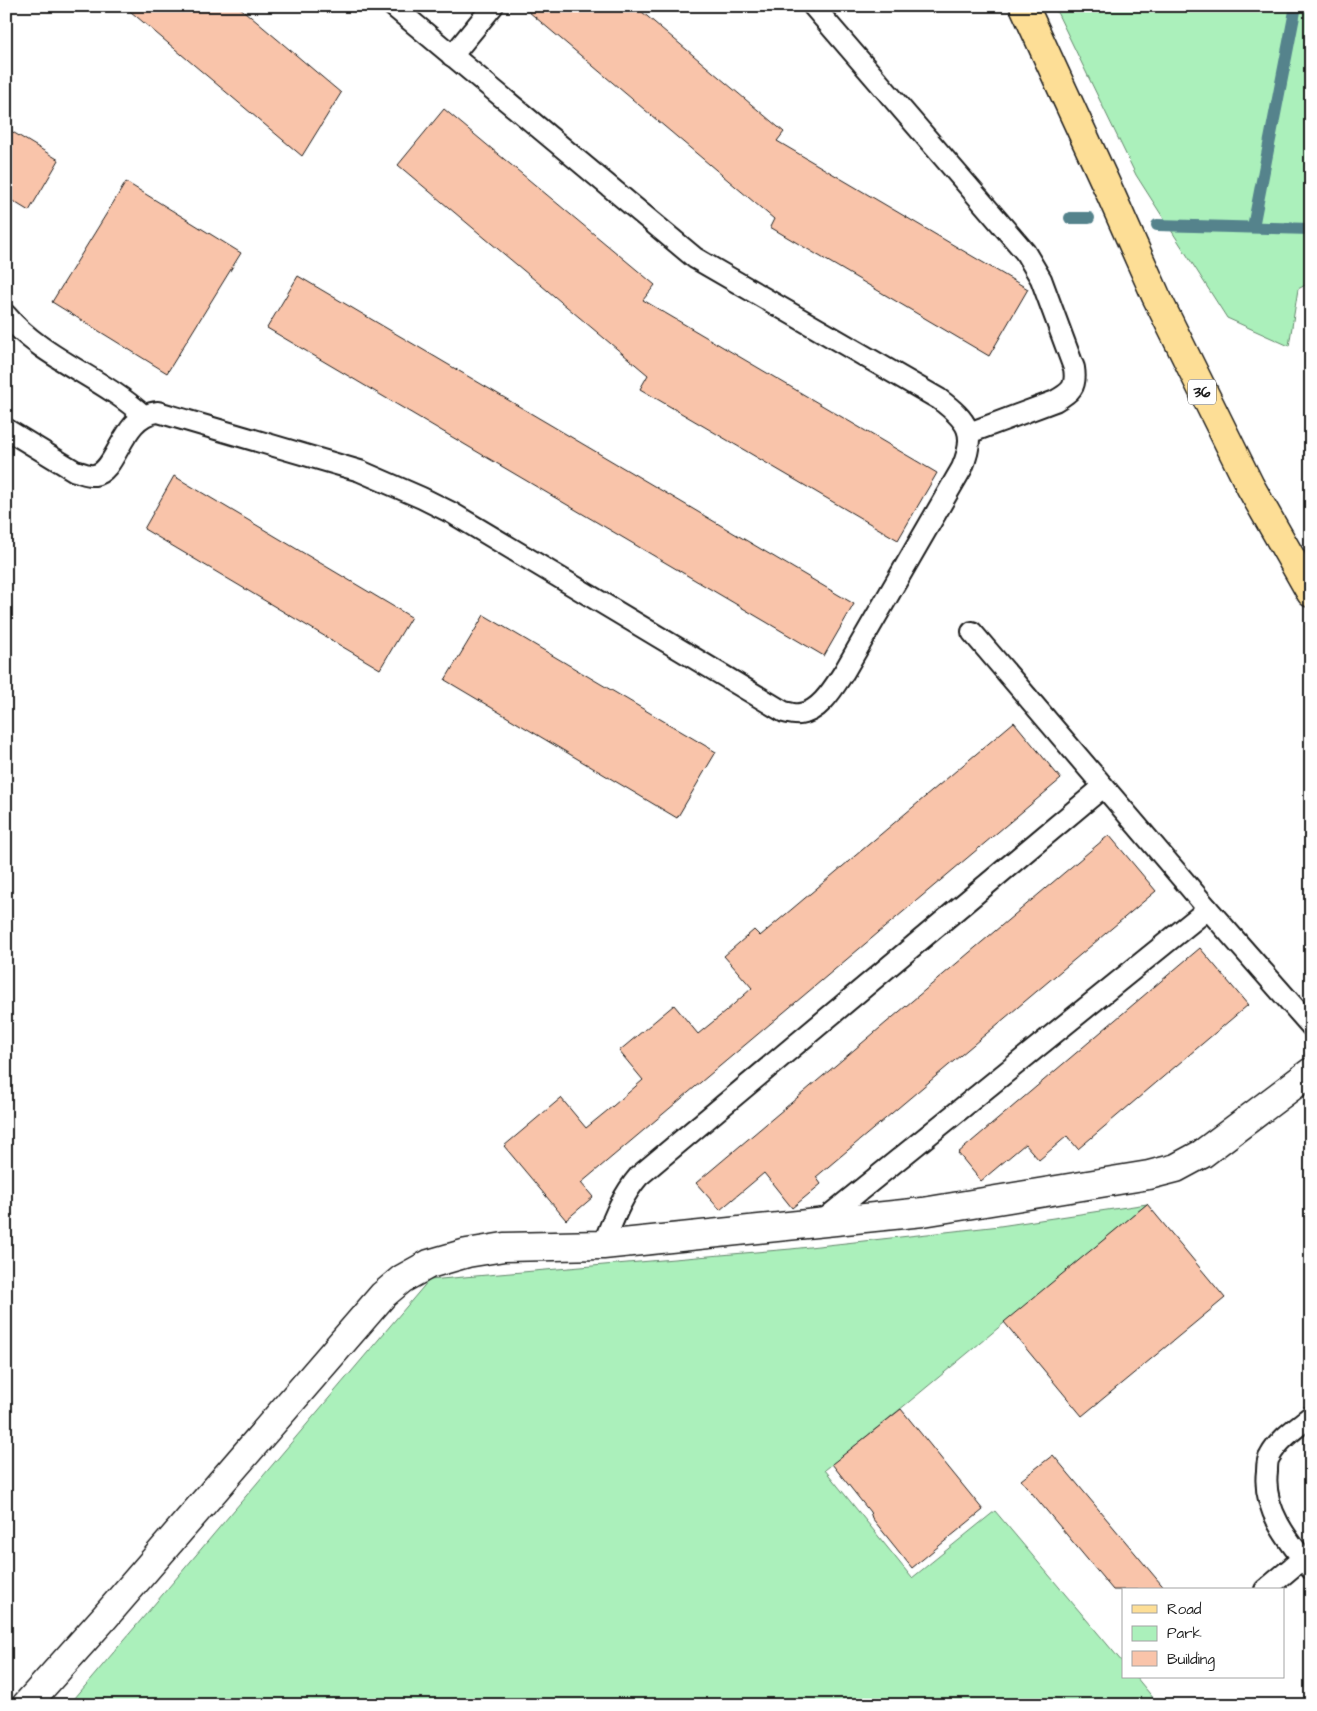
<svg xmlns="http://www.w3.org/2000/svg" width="1317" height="1711" font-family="'Architects Daughter',sans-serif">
	<rect width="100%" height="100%" fill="#fff"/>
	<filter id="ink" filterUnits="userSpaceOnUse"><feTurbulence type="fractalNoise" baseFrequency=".02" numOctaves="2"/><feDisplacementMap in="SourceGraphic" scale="10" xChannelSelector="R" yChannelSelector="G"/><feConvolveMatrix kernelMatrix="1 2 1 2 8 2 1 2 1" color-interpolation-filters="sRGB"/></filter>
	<g filter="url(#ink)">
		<g fill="#abf0bb" stroke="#64866c">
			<polygon points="1054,6 1311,6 1311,282 1298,289 1289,346 1227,318 1136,175"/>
			<path d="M1147 1204C1039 1293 934 1383 825 1470L912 1578 995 1511 1123 1663V1677H1136L1159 1705H69L429 1280 791 1249 1000 1226Z"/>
		</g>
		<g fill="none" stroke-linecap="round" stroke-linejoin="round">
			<g stroke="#54838c" stroke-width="12">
				<polyline points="1070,218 1089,218"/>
				<polyline points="1157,225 1311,229"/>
				<polyline points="1253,227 1296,6"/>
			</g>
		</g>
		<g fill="#f9c4aa" stroke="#1c1c1c">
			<polygon points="124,6 238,6 341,93 302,156"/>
			<polygon points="522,6 635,6 784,132 777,141 1028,289 989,356 770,227 774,219"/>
			<polygon points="444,109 655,285 643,300 937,473 898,540 640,389 648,375 398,165"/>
			<polygon points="6,128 59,160 29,211 6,197"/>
			<polygon points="126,182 241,253 167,373 52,302"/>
			<polygon points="298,276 854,604 824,656 267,328"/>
			<polygon points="174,476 411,617 380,669 144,529"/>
			<polygon points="484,615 716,752 677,818 445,680"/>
			<polygon points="1014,722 1061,779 581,1183 593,1197 566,1220 504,1146 561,1098 586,1128 613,1106 643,1080 619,1051 674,1005 698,1034 725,1012 752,988 724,956 754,930 760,936"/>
			<polygon points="1109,835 1156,891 816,1177 821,1184 792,1208 764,1173 720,1210 696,1183"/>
			<polygon points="1200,948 1248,1005 1078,1149 1067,1136 1039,1160 1025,1144 981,1181 958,1153"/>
			<polygon points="1147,1204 1225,1298 1082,1416 1004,1322"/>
			<polygon points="901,1409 983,1510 912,1568 872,1518 870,1512 832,1464"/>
			<polygon points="1053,1455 1166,1590 1113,1590 1021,1480"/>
		</g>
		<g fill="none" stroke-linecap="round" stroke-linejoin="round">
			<defs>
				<g id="service">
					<path d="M813 6 1025 252 1041 279 1074 368C1077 387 1071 392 1055 401L969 433"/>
					<polyline points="452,56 493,6"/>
					<path d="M6 315C43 359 102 377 144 416"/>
					<path d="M6 429 75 471C81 472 88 476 94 475 118 472 121 415 158 412L360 471 422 498 452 513 784 712C789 713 795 715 800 714 820 712 834 687 844 672L962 468C977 433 968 421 939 399L695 258 393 6"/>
					<polyline points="972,632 1208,909 1311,1026"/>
					<polyline points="821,1222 1208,909"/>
					<path d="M603 1245C613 1220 621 1197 639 1176L1103 787"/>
					<path d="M1311 1416C1296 1428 1279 1439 1270 1456 1267 1460 1267 1466 1267 1471 1262 1509 1288 1541 1311 1569"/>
					<polyline points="1265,1590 1302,1559"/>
				</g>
				<polyline id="minor" points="26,1705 104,1618 383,1295 402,1279 429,1264 467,1253 504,1247 603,1245 923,1212 1149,1175 1176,1168 1202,1154 1311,1072"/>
				<polyline id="primary" points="1024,6 1111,195 1156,296 1250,486 1311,593"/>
			</defs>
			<use href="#service" stroke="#1c1c1c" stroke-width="24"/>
			<use href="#minor" stroke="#1c1c1c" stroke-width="31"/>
			<use href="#primary" stroke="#1c1c1c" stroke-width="31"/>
			<use href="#service" stroke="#fff" stroke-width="20"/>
			<use href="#minor" stroke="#fff" stroke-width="28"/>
			<use href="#primary" stroke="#fdde96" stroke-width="28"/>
		</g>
	</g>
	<g text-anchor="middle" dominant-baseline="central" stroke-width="5" stroke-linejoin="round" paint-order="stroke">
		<rect fill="#fff" stroke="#606060" stroke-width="1" x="1188" y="379.5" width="28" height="25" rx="4"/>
		<g font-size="15" font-weight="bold" fill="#1c1c1c">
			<text x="1202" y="392">36</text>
		</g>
	</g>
	<rect width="1317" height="1711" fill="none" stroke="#fff" stroke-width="25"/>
	<rect x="12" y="12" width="1292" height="1686" fill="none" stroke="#1c1c1c" stroke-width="2" filter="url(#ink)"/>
	<rect x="1122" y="1588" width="162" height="90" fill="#ffffff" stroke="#a4a4a4"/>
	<rect x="1132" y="1605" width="25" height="8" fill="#fdde96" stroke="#a4a4a4"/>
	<text x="1167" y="1614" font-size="15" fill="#1c1c1c">Road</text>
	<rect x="1132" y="1626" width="25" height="15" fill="#abf0bb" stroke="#a4a4a4"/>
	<text x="1167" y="1638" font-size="15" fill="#1c1c1c">Park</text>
	<rect x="1132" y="1651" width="25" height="15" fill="#f9c4aa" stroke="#a4a4a4"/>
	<text x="1167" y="1664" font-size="15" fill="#1c1c1c">Building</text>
</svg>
